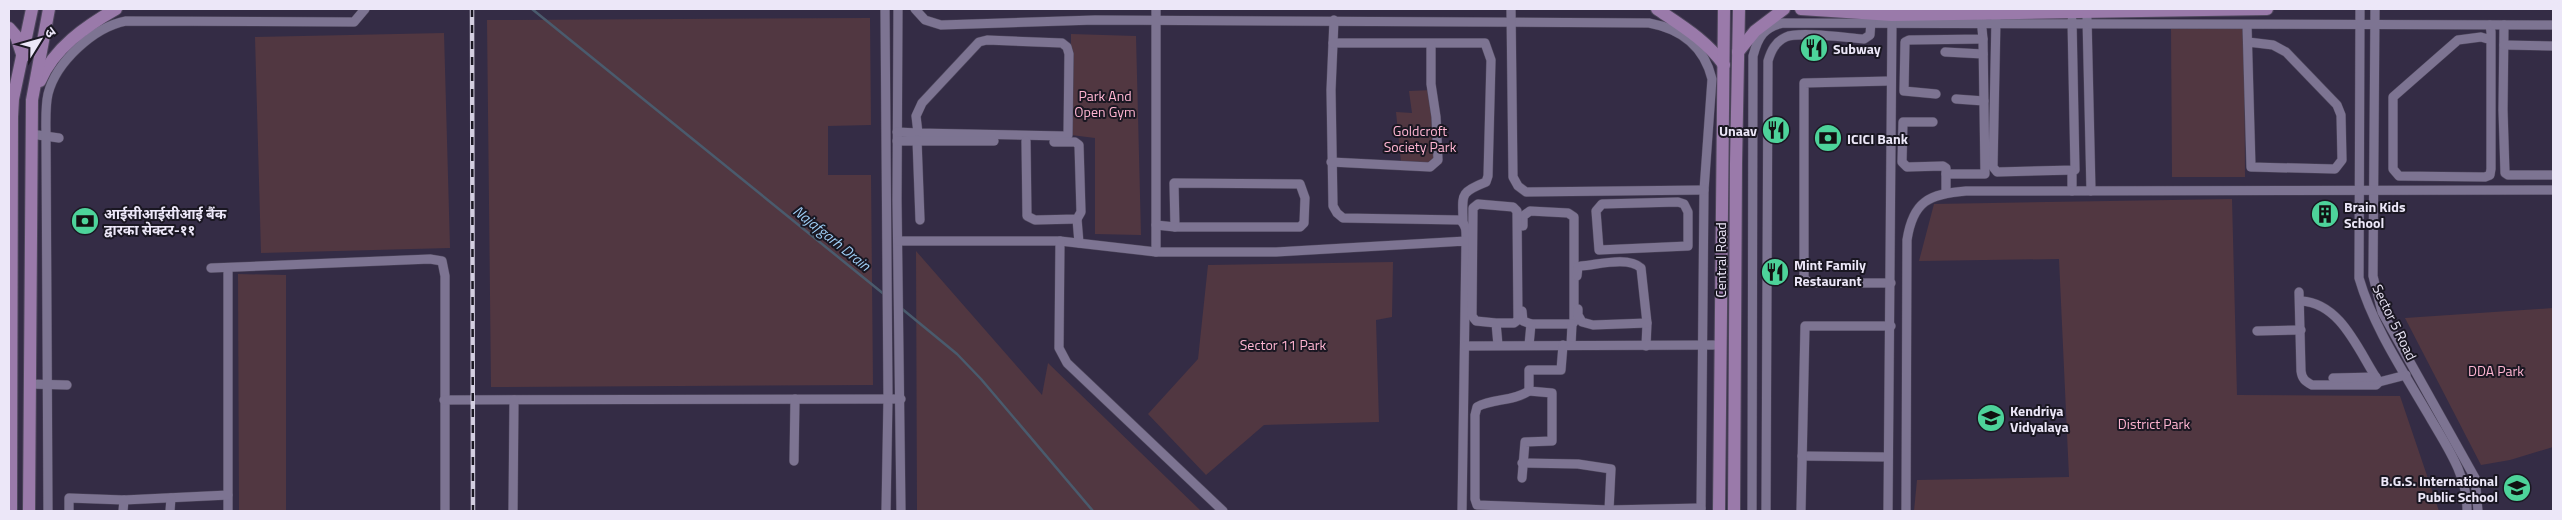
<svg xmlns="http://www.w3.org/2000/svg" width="2562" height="520" font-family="'Titillium Web','Noto Sans Devanagari',sans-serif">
	<rect width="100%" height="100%" fill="#342c45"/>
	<g fill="#513741">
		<polygon points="870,18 871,125 828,126 828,175 871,175 873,385 491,387 487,20"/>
		<polygon points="2171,27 2244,27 2245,177 2172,177"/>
		<polygon points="444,33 450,248 261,253 255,37"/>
		<polygon points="1071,34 1136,36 1141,235 1095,234 1095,138 1071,135"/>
		<polygon points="1433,90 1440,121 1442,164 1401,162 1396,112 1412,113 1409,91"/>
		<polygon points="2232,199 2237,395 2400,396 2439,511 1914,511 1917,480 2069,477 2059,259 1919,261 1934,204"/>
		<polygon points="916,251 1042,395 1048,363 1201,511 917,511"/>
		<polygon points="1393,262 1392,317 1376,320 1379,422 1264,425 1206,475 1148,414 1198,359 1208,265"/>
		<polygon points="238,274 286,275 286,511 239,511"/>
		<polygon points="2553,308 2553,447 2510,460 2481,465 2405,318"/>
	</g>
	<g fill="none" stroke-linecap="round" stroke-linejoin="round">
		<g stroke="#4a5b6d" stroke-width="2.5">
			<polyline points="532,9 885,295"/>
			<polyline points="901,308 957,354 981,379 1093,511"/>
		</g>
		<defs>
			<g id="street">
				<polyline points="885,9 888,398 886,511"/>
				<polyline points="898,9 897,200 901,511"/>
				<path d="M915 9 925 20 941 25 1095 20 1649 23C1682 29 1704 46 1712 79L1704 190 1701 511"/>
				<polyline points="1511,9 1513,177 1518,186 1526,192 1704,190"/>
				<path d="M2360 9 2359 278C2373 326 2403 371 2428 414 2445 444 2468 475 2467 511"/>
				<polyline points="2375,9 2373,276 2382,312 2475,478 2478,511"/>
				<polyline points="2087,18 2091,191"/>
				<polyline points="1996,19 1993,167 1997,172 2075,170 2072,20"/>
				<path d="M1334 20 1331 90 1333 206 1337 213 1343 218 1460 220C1467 225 1466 233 1466 241"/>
				<polyline points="2247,25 2251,167 2335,169 2342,160 2341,115 2337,105 2286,52 2273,45 2248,42"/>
				<polyline points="2490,25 2491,32 2491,169 2490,175 2485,177 2399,176 2393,169 2393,97 2458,40 2481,37 2491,40"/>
				<polyline points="2504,25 2503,110 2505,173 2508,175 2553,175"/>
				<path d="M1333 43H1485L1491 60 1488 176 1486 182C1458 193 1463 195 1463 223"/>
				<polyline points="2504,45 2553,46"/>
				<polyline points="1945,52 1983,54"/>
				<polyline points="1890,81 1804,83 1804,278 1809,283 1891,283"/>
				<polyline points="1936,94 1904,91 1905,42 1909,40 1983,39 1981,18"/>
				<polyline points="1956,99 1984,101"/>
				<polyline points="1933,122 1903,122 1902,162 1907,167 1943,166 1946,168 1946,174"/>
				<polyline points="897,132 918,133 1064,136 1068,135 1069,54 1067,47 1062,43 987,40 979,42 922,103 916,116 918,133"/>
				<polyline points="31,134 59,138"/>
				<polyline points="917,140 920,220"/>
				<polyline points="897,141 994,141"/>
				<polyline points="1026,141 1027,216 1035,220 1077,219 1081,212 1079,145 1075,142 1054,142"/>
				<polyline points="1331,162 1430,167 1438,160 1436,117 1431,84 1431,44"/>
				<polygon points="1174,183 1300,184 1305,198 1304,223 1300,227 1175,227"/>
				<polyline points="2072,191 2072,171"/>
				<polyline points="1946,193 1946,174 1985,174 1983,39"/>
				<polygon points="1678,202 1684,204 1688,212 1688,246 1599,250 1596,211 1602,204"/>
				<polyline points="1077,219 1079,243"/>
				<polyline points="1156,225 1175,227"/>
				<polyline points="1523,226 1523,216 1530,211 1568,213 1574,217 1574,322 1572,324 1531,324 1529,345"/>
				<polyline points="898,241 1060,241 1156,252 1276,252 1466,241 1462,511"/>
				<polyline points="1060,241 1059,348 1067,363 1223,511"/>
				<polyline points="1156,252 1156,9"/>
				<polyline points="211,268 430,259 442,261 445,276 445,511"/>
				<polyline points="228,268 228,511"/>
				<path d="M1577 276 1578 267 1581 266C1597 265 1628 256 1641 268L1647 323 1646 346"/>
				<path d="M2299 292 2301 371C2302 379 2305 381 2312 385H2376L2379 382 2406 375"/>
				<path d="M2301 301C2342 303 2359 353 2379 382"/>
				<polyline points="1578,309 1578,315 1582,322 1593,325 1647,323"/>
				<polyline points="1522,311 1523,321 1531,324"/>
				<polyline points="1496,323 1476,321 1472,316 1473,208 1478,204 1513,207 1517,211 1518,320 1514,323 1496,323 1498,345"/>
				<polyline points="2257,331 2301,330"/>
				<polyline points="1571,345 1572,324"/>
				<polyline points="1465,346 1720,345"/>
				<polyline points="2333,378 2376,377"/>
				<polyline points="29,384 67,385"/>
				<path d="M1529 391C1512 402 1493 398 1477 407L1475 415V499L1477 505 1609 510 1701 508"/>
				<polyline points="444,400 901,399"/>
				<polyline points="1802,456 1888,457"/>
				<polyline points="794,461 795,399"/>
				<polyline points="1522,463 1578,464 1611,469 1609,510"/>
				<polyline points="1522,478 1525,442 1552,441 1552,393 1529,391 1529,370 1561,370 1563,345"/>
				<path d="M48 511 46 137C46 123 45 107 48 94 56 62 94 27 126 21L354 22 365 9"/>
				<polyline points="69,511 69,498 124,500 228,495"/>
				<polyline points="123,511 124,500"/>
				<polyline points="170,511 171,498"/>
				<polyline points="513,511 514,400"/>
				<path d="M1752 511 1753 56C1758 37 1764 27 1783 23L2553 25"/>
				<path d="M1766 511 1768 61C1771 51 1775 42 1786 37 1799 31 1848 38 1864 39L1870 35 1871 21"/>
				<polyline points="1801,511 1805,326 1891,326"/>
				<polyline points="1888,511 1892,19"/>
				<path d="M1906 511 1907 240C1913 201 1929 194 1966 191L2553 190"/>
			</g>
			<g id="secondary">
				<path d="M1657 9C1682 26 1706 40 1724 65"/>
				<polyline points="1801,9 1892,15 2267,9"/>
				<polyline points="9,28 16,36 23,57"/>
				<polyline points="1738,52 1755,31 1784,9"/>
				<path d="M40 81C54 48 86 26 116 9"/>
				<polyline points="11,511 12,117 13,99 32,9"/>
				<polyline points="29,511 32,100 49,9"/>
				<polyline points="1719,511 1724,9"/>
				<polyline points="1734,511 1736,163 1739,9"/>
			</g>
		</defs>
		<use href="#street" stroke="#4e475c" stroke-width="10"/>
		<use href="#secondary" stroke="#4e475c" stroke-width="14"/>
		<use href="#street" stroke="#7d7492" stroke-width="9"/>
		<use href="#secondary" stroke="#9a7aaa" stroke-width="12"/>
		<defs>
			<polyline id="rail" points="472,9 473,511"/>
		</defs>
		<use href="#rail" stroke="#d3cee0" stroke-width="4.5"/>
		<use href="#rail" stroke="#1a1722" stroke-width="2.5" stroke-dasharray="8" stroke-linecap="butt"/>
	</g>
	<defs>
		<symbol id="restaurant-disc" viewBox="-11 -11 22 22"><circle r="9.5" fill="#4dd39a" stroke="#1a1722"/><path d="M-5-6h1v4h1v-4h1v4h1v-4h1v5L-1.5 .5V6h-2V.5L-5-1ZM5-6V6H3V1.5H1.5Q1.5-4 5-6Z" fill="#111"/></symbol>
		<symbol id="bank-disc" viewBox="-11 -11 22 22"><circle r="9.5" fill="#4dd39a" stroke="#1a1722"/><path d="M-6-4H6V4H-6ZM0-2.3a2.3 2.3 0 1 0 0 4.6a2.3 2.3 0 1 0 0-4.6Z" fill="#111"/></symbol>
		<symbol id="building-disc" viewBox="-11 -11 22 22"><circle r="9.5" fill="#4dd39a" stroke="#1a1722"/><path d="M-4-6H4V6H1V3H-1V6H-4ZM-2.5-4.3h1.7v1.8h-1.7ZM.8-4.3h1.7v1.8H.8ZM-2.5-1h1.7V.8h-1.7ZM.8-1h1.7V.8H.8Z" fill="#111"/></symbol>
		<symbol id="school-disc" viewBox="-11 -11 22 22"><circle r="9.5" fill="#4dd39a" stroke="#1a1722"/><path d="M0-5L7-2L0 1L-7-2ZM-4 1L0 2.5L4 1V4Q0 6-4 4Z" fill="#111"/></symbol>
	</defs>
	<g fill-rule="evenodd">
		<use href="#restaurant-disc" x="1798" y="32" width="32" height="32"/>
		<use href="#restaurant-disc" x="1760" y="114" width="32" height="32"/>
		<use href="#bank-disc" x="1812" y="122" width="32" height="32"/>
		<use href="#building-disc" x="2309" y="198" width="32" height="32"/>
		<use href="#bank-disc" x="69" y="205" width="32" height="32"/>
		<use href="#restaurant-disc" x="1759" y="256" width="32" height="32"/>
		<use href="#school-disc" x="1975" y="402" width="32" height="32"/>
		<use href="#school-disc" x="2501" y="472" width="32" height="32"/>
	</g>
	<g text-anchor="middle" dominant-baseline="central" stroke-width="4" stroke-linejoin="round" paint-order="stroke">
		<g font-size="14" font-weight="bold" fill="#ece7f8" stroke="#1a1722" text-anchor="start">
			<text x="1833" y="48">Subway</text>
			<text x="1757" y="130" text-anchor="end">Unaav</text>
			<text x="1847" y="138">ICICI Bank</text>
			<text x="2344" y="206">Brain Kids<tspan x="2344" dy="16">School</tspan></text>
			<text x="104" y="213">आईसीआईसीआई बैंक<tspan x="104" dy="16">द्वारका सेक्टर-११</tspan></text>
			<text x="1794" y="264">Mint Family<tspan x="1794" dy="16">Restaurant</tspan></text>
			<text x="2010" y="410">Kendriya<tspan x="2010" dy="16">Vidyalaya</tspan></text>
			<text x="2498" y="480" text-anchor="end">B.G.S. International<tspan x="2498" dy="16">Public School</tspan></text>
		</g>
		<g font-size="14" fill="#ffb5d2" stroke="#1a1722">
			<text x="1105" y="95">Park And<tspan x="1105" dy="16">Open Gym</tspan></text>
			<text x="1420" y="130">Goldcroft<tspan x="1420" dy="16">Society Park</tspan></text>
			<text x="1283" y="344">Sector 11 Park</text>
			<text x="2496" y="370">DDA Park</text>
			<text x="2154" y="423">District Park</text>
		</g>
		<g font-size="14" fill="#ece7f8" stroke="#1a1722">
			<text transform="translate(1720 260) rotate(-90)">Central Road</text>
			<text transform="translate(2395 322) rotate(64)">Sector 5 Road</text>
		</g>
		<g font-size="15" font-style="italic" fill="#9ecdf5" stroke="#1a1722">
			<text transform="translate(832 238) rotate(39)">Najafgarh Drain</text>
		</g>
	</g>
	<rect width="2562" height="520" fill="none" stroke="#ece7f8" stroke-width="20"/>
	<g transform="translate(40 40) rotate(53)" stroke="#1a1722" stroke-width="4" paint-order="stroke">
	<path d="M0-4L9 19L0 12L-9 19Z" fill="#ece7f8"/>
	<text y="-8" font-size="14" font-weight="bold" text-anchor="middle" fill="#ece7f8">उ</text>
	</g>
</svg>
